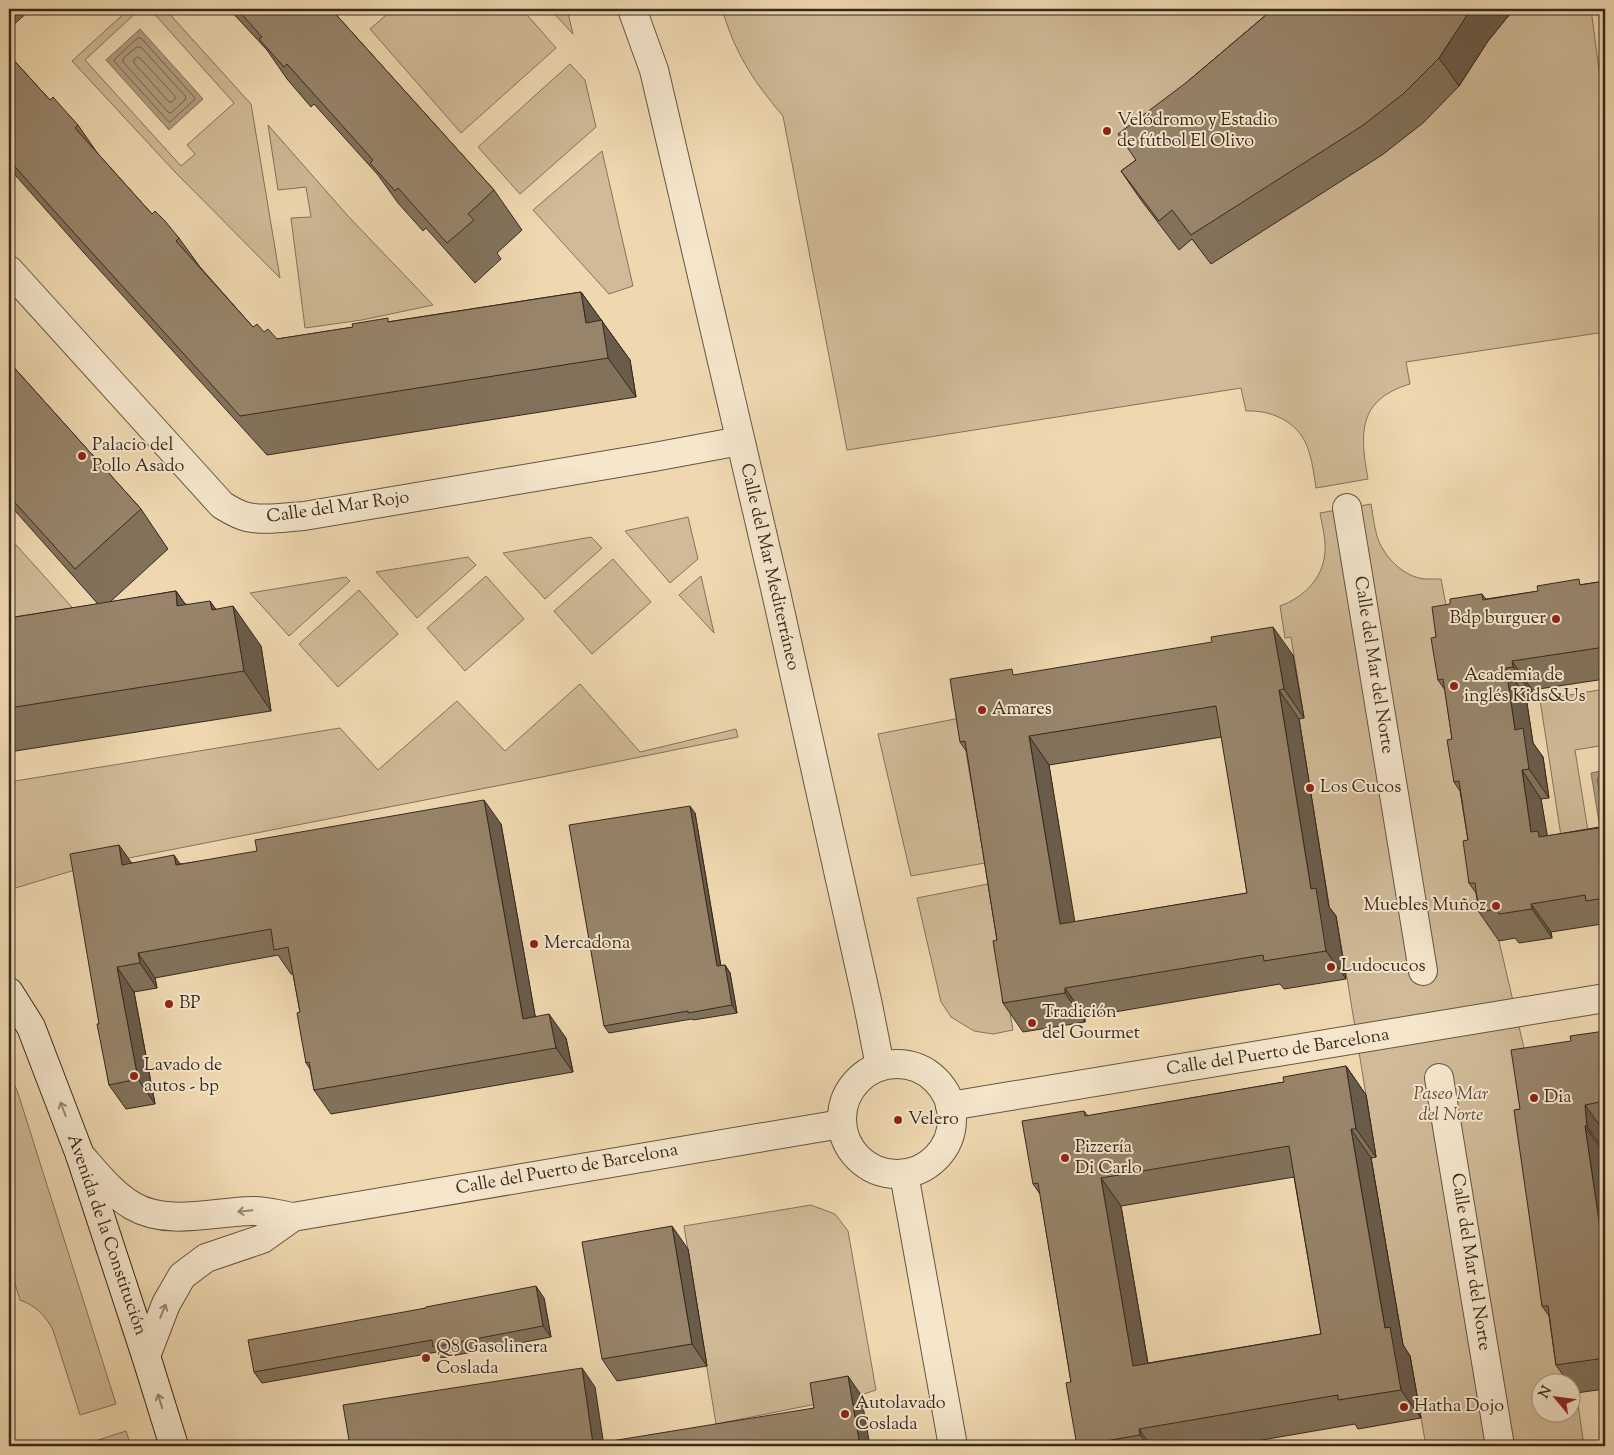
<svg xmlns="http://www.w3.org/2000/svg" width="1614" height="1455" font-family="'Sorts Mill Goudy',serif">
	<rect width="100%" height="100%" fill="#efd8b0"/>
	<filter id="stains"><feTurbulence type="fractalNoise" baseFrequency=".004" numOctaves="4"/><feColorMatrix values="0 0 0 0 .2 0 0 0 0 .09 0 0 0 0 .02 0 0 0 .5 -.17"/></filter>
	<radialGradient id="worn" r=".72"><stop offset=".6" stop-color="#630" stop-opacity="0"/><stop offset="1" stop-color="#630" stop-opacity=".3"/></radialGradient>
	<g fill="#d0ba97" stroke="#84725a" fill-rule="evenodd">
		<polygon points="129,9 140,9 85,60 181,166 195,154 187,145 234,103 150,9 165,9 251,104 280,278 175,172 72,61"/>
		<polygon points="393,9 522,9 556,48 461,133 370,29"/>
		<polygon points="550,9 567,9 573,34"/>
		<path d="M722 9H1591L1605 116V332L1406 362 1410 384C1357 400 1360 434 1368 479L1316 488C1314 474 1312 459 1307 446 1297 421 1271 410 1246 411L1241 388 847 450 783 116C753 81 735 53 722 9Z"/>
		<polygon points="570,64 585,80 596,127 520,194 478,147"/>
		<polygon points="268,125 348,216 433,305 362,320 305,328 291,218 311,217 306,187 278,190"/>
		<polygon points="602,151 633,286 609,294 533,210"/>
		<path d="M1371 504C1373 515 1374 526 1377 536 1383 556 1403 577 1425 579 1430 579 1436 579 1441 579L1452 636 1499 941 1531 1078 1584 1446H1426L1410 1356 1405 1357 1371 1158 1376 1157 1348 984 1336 917H1331L1299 719 1304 717 1291 637 1285 638 1280 606C1304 597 1323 579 1325 552 1326 539 1322 525 1320 513ZM1542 1382H1572V1412H1542Z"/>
		<polygon points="688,517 698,559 670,583 625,531"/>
		<polygon points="9,537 87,624 9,636"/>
		<polygon points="591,537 602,548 545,599 503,553"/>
		<polygon points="468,557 476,565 417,618 376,572"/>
		<polygon points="613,559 651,602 592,654 554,611"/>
		<polygon points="486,576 524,619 465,671 427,628"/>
		<polygon points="701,576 714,633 679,595"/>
		<polygon points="346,577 350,581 289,636 250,593"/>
		<polygon points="359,590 398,634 338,687 299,644"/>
		<polygon points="580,684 640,752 736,729 738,737 537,778 88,866 9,890 9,782 340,728 378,770 457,701 505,751"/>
		<polygon points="1605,689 1605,745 1575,750 1588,831 1561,836 1540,700"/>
		<polygon points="960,718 985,863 911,876 878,734"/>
		<polygon points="988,884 1013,1030 993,1034 974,1031 951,1017 941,1002 917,898"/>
		<path d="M9 1072 18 1093 116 1404 80 1415 53 1330C45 1315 36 1306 20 1300L9 1264Z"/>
		<polygon points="811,1205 835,1214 848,1231 876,1390 861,1395 716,1424 684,1226"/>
		<polygon points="126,1431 131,1446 90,1446 89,1443"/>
	</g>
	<g fill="#b09c7e" stroke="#806e58">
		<polygon points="140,29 203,99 169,130 106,60"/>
		<polygon points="1605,770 1605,840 1602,840 1591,773"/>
	</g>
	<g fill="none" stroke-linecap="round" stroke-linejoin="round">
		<g stroke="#74624e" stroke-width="1">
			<polygon points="138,38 141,38 195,98 194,100 170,122 168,121 114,61 115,59"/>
			<polygon points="137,47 141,47 186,97 185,100 171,113 168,112 123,62 123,59"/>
			<polygon points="137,57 140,58 175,96 175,99 172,102 169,102 134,63 134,60"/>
			<polyline points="1605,825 1597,779 1599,776 1605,775"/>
		</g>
		<defs>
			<g id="street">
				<polyline points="632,9 654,70 775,588 868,1005 880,1066"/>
				<path d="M9 270 222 505C230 510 238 515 247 517 265 521 286 517 304 516L654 457 740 441"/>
				<polyline points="1347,508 1423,971"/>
				<circle cx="897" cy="1119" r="55"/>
				<polyline points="1439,1078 1500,1446"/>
				<polyline points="950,1106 1605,998"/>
				<path d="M80 1155C96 1173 111 1193 133 1206 167 1226 214 1212 251 1211 264 1210 280 1215 293 1217L841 1124"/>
				<polyline points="904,1174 953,1446"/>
				<polyline points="146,1356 166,1304 182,1276 206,1258 262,1239 293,1217"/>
			</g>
			<polyline id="secondary" points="9,992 31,1027 80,1155 146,1356 174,1446"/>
		</defs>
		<use href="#street" stroke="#655542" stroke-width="30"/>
		<use href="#secondary" stroke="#37291e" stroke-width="30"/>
		<use href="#street" stroke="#f5e6cc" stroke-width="28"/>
		<use href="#secondary" stroke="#f5e6cc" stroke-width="28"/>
	</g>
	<g fill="#82725b" stroke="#37291e" fill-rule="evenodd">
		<polygon points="9,9 29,9 30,10 10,28 9,26"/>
		<polygon points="229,9 331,9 494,190 522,230 497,253 501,259 475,283 426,228 423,231 398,203 378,175 314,104 311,107 287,79 267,50"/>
		<polygon points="1273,9 1514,9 1488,41 1459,86 1423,123 1382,155 1211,264 1192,239 1179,250 1141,200 1121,171 1136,160 1187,82"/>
		<polygon points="9,55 50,100 78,125 98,154 152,214 179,238 200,267 253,327 277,339 581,292 630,360 636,397 267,455 85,254 9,168"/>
		<polygon points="9,362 141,509 168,549 110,602 176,591 185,604 216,609 261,646 271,711 9,752 9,618 98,604 9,504"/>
		<polygon points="1605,581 1605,679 1532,690 1533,696 1526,697 1533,743 1543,757 1549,798 1541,799 1547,836 1605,826 1605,929 1602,924 1551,932 1552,938 1519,943 1515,938 1499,941 1479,912 1476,893 1469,883 1468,840 1460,791 1454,782 1452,739 1445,690 1438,680 1436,637 1450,604 1482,594 1486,599"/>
		<path d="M1293 655 1304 718 1299 719 1329 907 1336 916 1346 979 1284 989 1280 984 1085 1017V1022L1023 1032 1003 1003 997 940 967 752 960 742ZM1222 737 1247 893 1074 922 1049 765Z"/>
		<polygon points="695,813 721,966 725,965 730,973 737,1013 693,1020 692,1019 609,1033 604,1026"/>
		<polygon points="501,824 535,1016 566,1038 573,1072 331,1114 314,1090 310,1069 306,1063 300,1012 293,974 291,974 278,955 155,978 157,988 134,992 155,1104 126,1109 109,1085 99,1024 131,863 180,864"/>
		<polygon points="1605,1031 1605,1389 1576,1393 1572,1387 1572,1382 1568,1382 1556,1365 1549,1316 1542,1306 1520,1109"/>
		<path d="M1346 1066 1366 1095 1376 1157 1371 1158 1403 1345 1410 1356 1421 1418 1358 1429 1355 1424 1227 1446H1077L1071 1382 1040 1194 1033 1184 1084 1111 1088 1116 1284 1082ZM1294 1177 1321 1334 1148 1363 1121 1206Z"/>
		<polygon points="688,1249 707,1366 617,1381 602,1359"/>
		<polygon points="544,1298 551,1337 441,1358 437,1352 262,1383 254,1372 426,1308"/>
	</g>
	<g fill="#6a5c4a" stroke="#37291e">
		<polygon points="1471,9 1514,9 1488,41 1459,86 1439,58"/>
		<polygon points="581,292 630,360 636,397 608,358 586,323"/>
		<polygon points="176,591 204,631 177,606"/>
		<polygon points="210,601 238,640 212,610"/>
		<polygon points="233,606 261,646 271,711 244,671"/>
		<polygon points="1273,627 1293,655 1304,718 1284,689"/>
		<polygon points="1512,661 1532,690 1533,696 1513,667"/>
		<polygon points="1506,668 1526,697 1533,743 1543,757 1549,798 1529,769 1515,730"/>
		<polygon points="1279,690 1299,719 1329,907 1336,916 1346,979 1326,951 1311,889"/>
		<polygon points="1029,736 1049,765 1080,953 1060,924"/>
		<polygon points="1522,770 1541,799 1549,845 1531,832"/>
		<polygon points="484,800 501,824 540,1043 523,1019"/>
		<polygon points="690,806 695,813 722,974 717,966"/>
		<polygon points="119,845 136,869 122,865"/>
		<polygon points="174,855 191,880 176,865"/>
		<polygon points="1531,904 1551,932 1552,938 1532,909"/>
		<polygon points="138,953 155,978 157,988 140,963"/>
		<polygon points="725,965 730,973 737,1013 732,1005"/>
		<polygon points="117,967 134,992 155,1104 138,1079"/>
		<polygon points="1065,988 1085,1017 1085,1022 1065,993"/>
		<polygon points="549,1014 566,1038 573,1072 556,1048"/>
		<polygon points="1346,1066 1366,1095 1376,1157 1356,1129"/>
		<polygon points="1585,1105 1605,1133 1605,1152 1587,1126"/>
		<polygon points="1585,1126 1605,1155 1605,1261"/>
		<polygon points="1351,1129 1371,1158 1403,1345 1410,1356 1421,1418 1401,1390 1385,1328"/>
		<polygon points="1101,1178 1121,1206 1153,1394 1133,1366"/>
		<polygon points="672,1226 688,1249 707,1366 692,1344"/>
		<polygon points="536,1286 544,1298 551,1337 543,1326"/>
		<polygon points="582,1368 595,1387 604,1446 593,1444"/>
		<polygon points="848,1376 861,1395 870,1446 860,1446"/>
		<polygon points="1139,1429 1151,1446 1148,1446 1140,1435"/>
	</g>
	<g fill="#97846a" stroke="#37291e" fill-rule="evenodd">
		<polygon points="237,9 331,9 494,190 468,214 474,220 447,243 398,188 395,191 370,163 373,160 287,64 284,67 259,39 262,37"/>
		<polygon points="1273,9 1471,9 1439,58 1403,94 1362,126 1191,235 1172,210 1159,221 1121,171 1136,160 1118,134 1187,82"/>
		<polygon points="9,55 50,100 53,97 60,105 78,125 75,128 152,214 155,211 165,221 179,238 176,241 253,327 257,324 264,332 268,329 277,339 353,327 352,324 388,318 388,322 581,292 586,323 602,320 608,358 240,416 57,214 9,160"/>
		<polygon points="9,362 141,509 75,569 9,496"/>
		<polygon points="1579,579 1580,585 1605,581 1605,647 1512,661 1513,667 1506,668 1515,730 1523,728 1529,769 1522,770 1531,832 1538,831 1539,837 1605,827 1605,898 1586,901 1585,895 1531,904 1532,909 1499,914 1498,909 1479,912 1475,883 1469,883 1463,841 1468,840 1459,781 1454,782 1447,740 1452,739 1443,679 1438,680 1431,638 1436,637 1432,607 1450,604 1450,599 1482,594 1483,600 1538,591 1537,586"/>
		<polygon points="176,591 177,606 210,601 212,610 233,606 244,671 9,708 9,618"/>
		<path d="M1273 627 1284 689 1279 690 1311 889 1316 888 1326 951 1264 961 1263 955 1065 988V993L1003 1003 993 941 997 940 965 741 960 742 950 679 1012 669 1013 675 1212 642 1211 637ZM1216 706 1247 893 1060 924 1029 736Z"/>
		<polygon points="484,800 523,1019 549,1014 556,1048 314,1090 309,1062 306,1063 301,1036 297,1013 300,1012 288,947 274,950 271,929 138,953 140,963 117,967 138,1079 109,1085 97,1024 99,1024 70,854 119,845 122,865 174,855 176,865 257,851 255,840"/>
		<polygon points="690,806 717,966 725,965 732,1005 688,1013 688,1011 604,1026 569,825"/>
		<polygon points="1605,1031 1605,1101 1585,1105 1587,1126 1585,1126 1605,1261 1605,1358 1556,1365 1548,1306 1542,1306 1537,1270 1514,1110 1520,1109 1511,1050 1571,1041 1570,1036"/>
		<path d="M1346 1066 1356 1129H1351L1385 1328 1390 1327 1401 1390 1338 1400V1395L1139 1429 1140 1435 1077 1446 1066 1383 1071 1382 1038 1183 1033 1184 1022 1121 1084 1111 1085 1116 1284 1082 1283 1077ZM1289 1146 1321 1334 1133 1366 1101 1178Z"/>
		<polygon points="672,1226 692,1344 602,1359 582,1242"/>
		<polygon points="536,1286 543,1326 433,1347 432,1340 254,1372 248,1340 426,1308 426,1307"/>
		<polygon points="582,1368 593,1444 814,1408 810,1383 848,1376 860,1446 350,1446 343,1405"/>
	</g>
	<defs><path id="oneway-shaft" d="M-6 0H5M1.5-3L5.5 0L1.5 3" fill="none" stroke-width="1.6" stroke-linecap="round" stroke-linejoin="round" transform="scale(1.25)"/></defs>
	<g stroke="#968875">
		<use href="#oneway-shaft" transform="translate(63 1109) rotate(-111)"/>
		<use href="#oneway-shaft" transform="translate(245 1211) rotate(174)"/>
		<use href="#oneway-shaft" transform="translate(163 1311) rotate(-68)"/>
		<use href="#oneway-shaft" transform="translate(160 1401) rotate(-107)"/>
	</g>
	<g fill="#8f2418" stroke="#f5e6cc" stroke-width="2">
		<circle cx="1107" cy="131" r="5"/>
		<circle cx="82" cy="456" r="5"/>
		<circle cx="1556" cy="619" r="5"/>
		<circle cx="1454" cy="686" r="5"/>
		<circle cx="982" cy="710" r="5"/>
		<circle cx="1310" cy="788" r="5"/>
		<circle cx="1496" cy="906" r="5"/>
		<circle cx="534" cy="944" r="5"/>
		<circle cx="1331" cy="967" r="5"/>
		<circle cx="169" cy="1004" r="5"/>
		<circle cx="1032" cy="1023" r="5"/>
		<circle cx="134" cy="1076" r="5"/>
		<circle cx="1534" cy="1098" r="5"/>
		<circle cx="898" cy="1120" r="5"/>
		<circle cx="1065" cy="1158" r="5"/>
		<circle cx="426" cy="1358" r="5"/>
		<circle cx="1404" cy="1407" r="5"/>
		<circle cx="845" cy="1414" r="5"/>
	</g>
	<g text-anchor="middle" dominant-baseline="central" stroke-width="4" stroke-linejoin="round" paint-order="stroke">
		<g font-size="18" fill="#37291e" stroke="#f5e6cc" text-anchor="start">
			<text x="1117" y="121">Velódromo y Estadio<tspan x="1117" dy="21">de fútbol El Olivo</tspan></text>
			<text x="92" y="446">Palacio del<tspan x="92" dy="21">Pollo Asado</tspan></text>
			<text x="1546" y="619" text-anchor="end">Bdp burguer</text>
			<text x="1464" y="676">Academia de<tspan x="1464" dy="21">inglés Kids&amp;Us</tspan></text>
			<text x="992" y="710">Amares</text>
			<text x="1320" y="788">Los Cucos</text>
			<text x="1486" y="906" text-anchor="end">Muebles Muñoz</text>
			<text x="544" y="944">Mercadona</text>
			<text x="1341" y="967">Ludocucos</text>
			<text x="179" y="1004">BP</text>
			<text x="1042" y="1013">Tradición<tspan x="1042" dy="21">del Gourmet</tspan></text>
			<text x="144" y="1066">Lavado de<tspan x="144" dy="21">autos - bp</tspan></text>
			<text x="1544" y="1098">Dia</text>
			<text x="908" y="1120">Velero</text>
			<text x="1075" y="1148">Pizzería<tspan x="1075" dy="21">Di Carlo</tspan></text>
			<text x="436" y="1348">Q8 Gasolinera<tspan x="436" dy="21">Coslada</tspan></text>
			<text x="855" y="1404">Autolavado<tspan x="855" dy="21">Coslada</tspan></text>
			<text x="1414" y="1407">Hatha Dojo</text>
		</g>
		<g font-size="18" fill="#37291e" stroke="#f5e6cc">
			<text transform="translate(338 508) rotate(-8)">Calle del Mar Rojo</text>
			<text transform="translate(769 567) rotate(77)">Calle del Mar Mediterráneo</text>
			<text transform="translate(1373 665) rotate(81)">Calle del Mar del Norte</text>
			<text transform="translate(1278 1053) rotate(-9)">Calle del Puerto de Barcelona</text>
			<text transform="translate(567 1170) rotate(-10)">Calle del Puerto de Barcelona</text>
			<text transform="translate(106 1235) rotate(71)">Avenida de la Constitución</text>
			<text transform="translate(1470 1262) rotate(81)">Calle del Mar del Norte</text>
		</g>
		<g font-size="18" font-style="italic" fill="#5d4d3c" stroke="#f5e6cc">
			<text x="1451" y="1095">Paseo Mar<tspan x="1451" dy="21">del Norte</tspan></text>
		</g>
	</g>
	<rect width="1614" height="1455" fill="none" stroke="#efd8b0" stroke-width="30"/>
	<rect x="10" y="10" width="1594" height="1435" fill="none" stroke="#37291e" stroke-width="2.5"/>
	<rect x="15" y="15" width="1584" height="1425" fill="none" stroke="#37291e"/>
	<g transform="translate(1556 1398) rotate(299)"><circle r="24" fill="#f5e6cc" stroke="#a99a86"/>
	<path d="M0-4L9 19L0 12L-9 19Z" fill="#8f2418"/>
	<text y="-8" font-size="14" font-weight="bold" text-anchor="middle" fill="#37291e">N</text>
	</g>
	<rect width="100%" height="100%" filter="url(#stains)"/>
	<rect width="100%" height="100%" fill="url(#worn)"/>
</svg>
